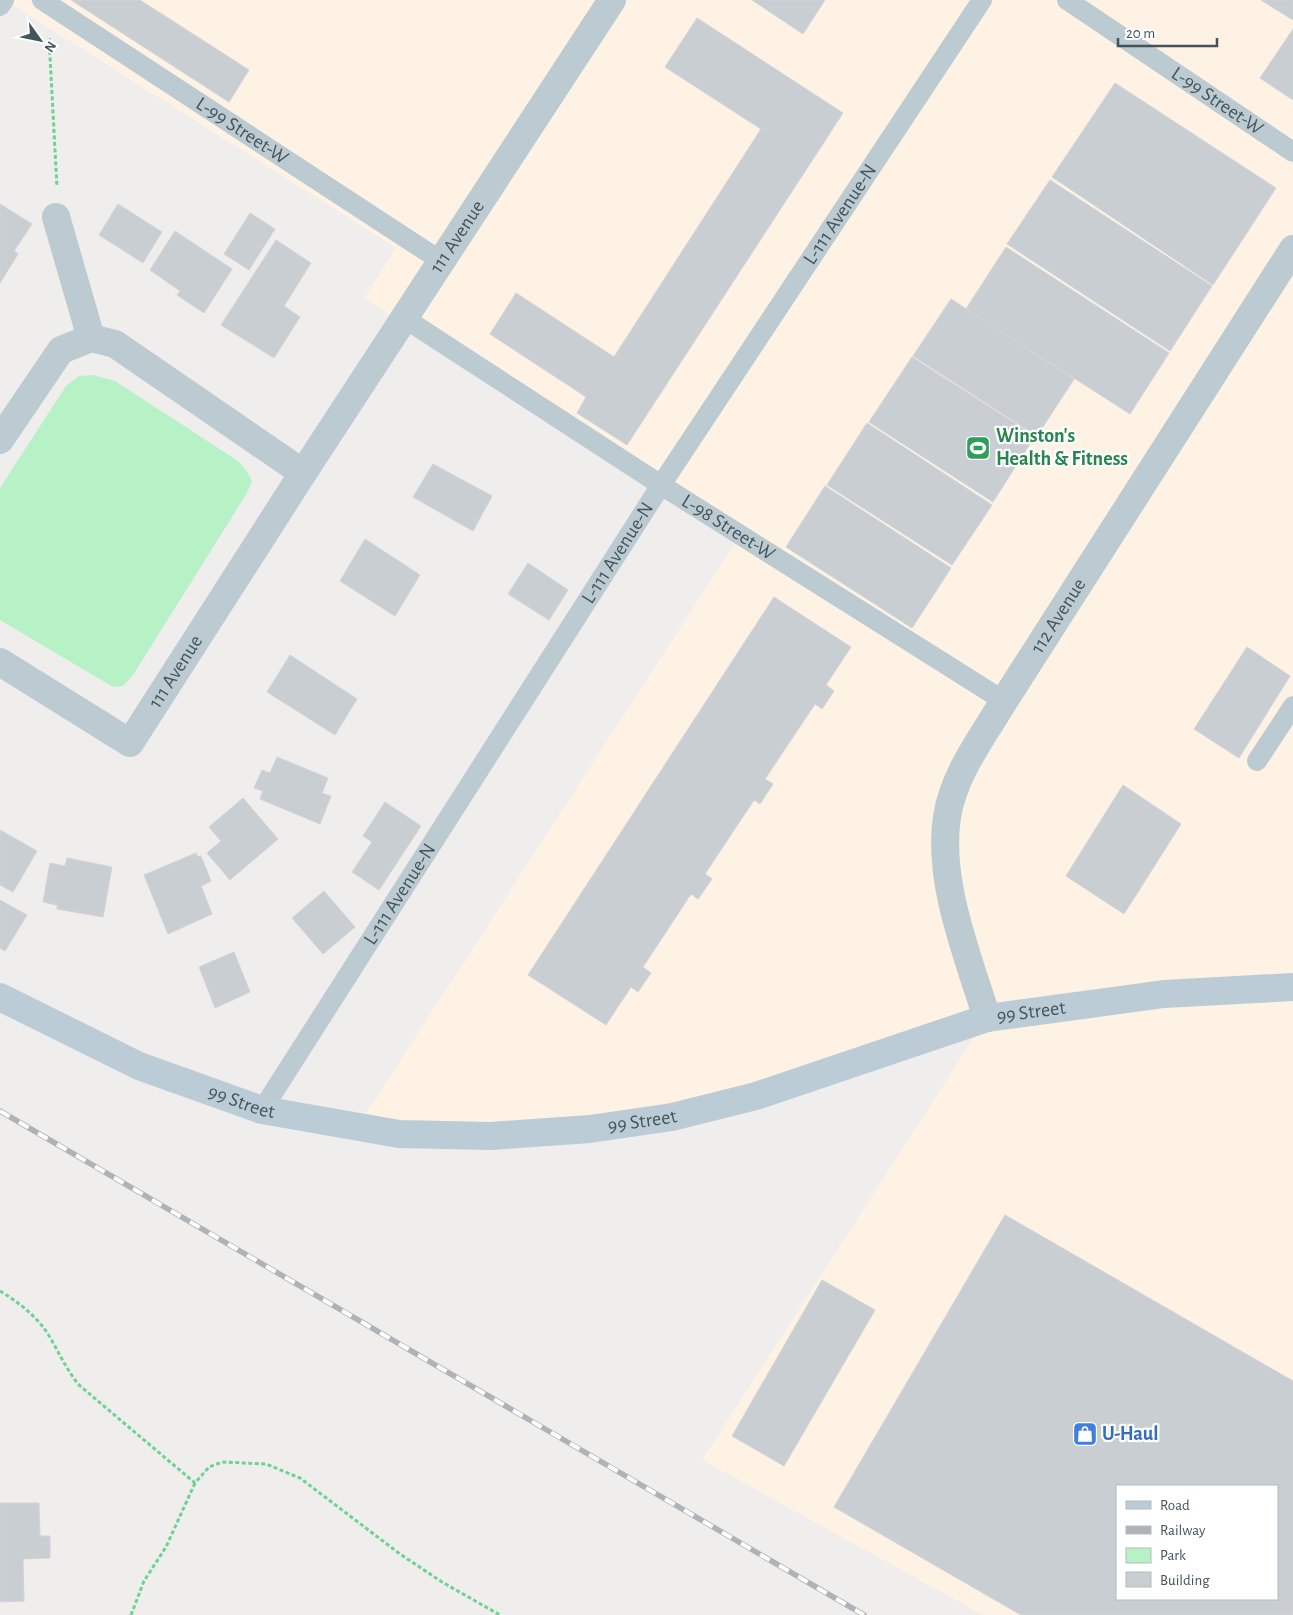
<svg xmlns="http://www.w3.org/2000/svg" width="1293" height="1615" font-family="'Alegreya Sans',sans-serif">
	<rect width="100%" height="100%" fill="#f0eded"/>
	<path fill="#fdf2e3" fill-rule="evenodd" d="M5 0H1293V1615H983L702 1460 986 1019 672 1117 356 1129 735 543 364 298 396 248ZM1117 1486H1277V1599H1117Z"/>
	<polygon fill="#b6f2c6" points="93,375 115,381 238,461 246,470 252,481 247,493 133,675 123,686 113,687 0,620 0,488 66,386 79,376"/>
	<g fill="#c9ced2" stroke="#d0d4d9" fill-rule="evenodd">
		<polygon points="71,0 140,0 249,70 229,102"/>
		<polygon points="752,0 825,0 803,34"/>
		<polygon points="1261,0 1293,0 1293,20"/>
		<polygon points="697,18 843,113 627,445 577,413 586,397 490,334 516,293 614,357 761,129 665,67"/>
		<polygon points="1293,29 1293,100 1260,78"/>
		<polygon points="1115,83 1276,188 1213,285 1052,177"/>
		<polygon points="1050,180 1212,286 1170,351 1007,244"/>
		<polygon points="0,204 32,224 14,251 18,254 0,283"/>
		<polygon points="118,204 162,232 143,263 99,235"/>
		<polygon points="250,213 275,229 249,270 224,254"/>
		<polygon points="175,231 232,269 204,313 177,295 180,291 150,270"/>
		<polygon points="276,240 311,263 284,306 300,317 274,358 221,325"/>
		<polygon points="1006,247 1169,353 1130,414 966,309"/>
		<polygon points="951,299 1074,379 1037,436 913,356"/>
		<polygon points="912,357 1035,436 993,502 869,422"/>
		<polygon points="867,423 992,505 952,565 827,485"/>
		<polygon points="433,464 492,496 473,531 413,497"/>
		<polygon points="825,486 951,568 912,628 786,547"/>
		<polygon points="365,539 420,575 395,616 340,581"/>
		<polygon points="528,563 568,590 549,620 508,594"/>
		<polygon points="774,597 851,647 826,685 834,691 822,709 815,704 765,779 773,784 760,804 754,800 705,874 712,879 698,899 691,894 643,967 651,973 638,992 631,987 606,1025 528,975"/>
		<polygon points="1247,647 1290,676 1239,758 1194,729"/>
		<polygon points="290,655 357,699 335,735 267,692"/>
		<polygon points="277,757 328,778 322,793 331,796 320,824 260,799 263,791 254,788 262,770 270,773"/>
		<polygon points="1123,785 1181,824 1124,914 1066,876"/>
		<polygon points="243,798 278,839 230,880 207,853 221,841 209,827"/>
		<polygon points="385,802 421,826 379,890 352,872 372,842 363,836"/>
		<polygon points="0,830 37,851 13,892 0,885"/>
		<polygon points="196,853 198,857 201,856 211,881 201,886 212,914 168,934 144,875"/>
		<polygon points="67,858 112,867 103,917 57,909 57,905 43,902 50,863 65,866"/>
		<polygon points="324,891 355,927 323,954 292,918"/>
		<polygon points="0,900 27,915 5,951 0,948"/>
		<polygon points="234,952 250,992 215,1008 199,967"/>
		<path d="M1005 1215 1293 1381V1615H1021L834 1507ZM1117 1486H1277V1599H1117Z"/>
		<polygon points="822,1280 875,1310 784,1466 732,1436"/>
		<polygon points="0,1503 39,1503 40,1536 50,1536 50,1558 23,1559 24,1601 0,1602"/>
	</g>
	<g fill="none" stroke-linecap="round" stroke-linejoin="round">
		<g stroke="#6cd392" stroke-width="3" stroke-dasharray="4 2.5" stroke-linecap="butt">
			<polyline points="49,38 57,187"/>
			<path d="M0 1291C20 1303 39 1318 51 1339 60 1355 67 1370 79 1385L195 1483 209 1467 222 1462 266 1464 300 1478 400 1554 442 1582 500 1615"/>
			<polyline points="131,1615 144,1581 166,1547 195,1483"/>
		</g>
		<g stroke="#bccad1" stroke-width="20">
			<path id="s1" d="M42 0 441 261"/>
			<path id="s2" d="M1067 0 1293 152"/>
			<polyline points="0,6 4,0"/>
			<path id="s3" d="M404 318 661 485 1004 701"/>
			<polyline points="1257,761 1293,706"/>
			<path id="s4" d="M262 1110 661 485 982 0"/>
		</g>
		<g stroke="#bccad1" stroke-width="28">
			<polyline points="56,217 91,338"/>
			<polyline points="0,440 61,350 91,338 115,344 303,473"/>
			<path id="s5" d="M0 662 130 743 303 473 612 0"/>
			<path id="s6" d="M987 1018C968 956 937 882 947 817 953 775 983 736 1004 701L1293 249"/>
		</g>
		<path stroke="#bcccd6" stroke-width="28" id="s7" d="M0 997 139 1066 262 1110 399 1134 491 1136 590 1129 672 1117 756 1096 987 1018 1164 994 1293 987"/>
		<defs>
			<polyline id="rail" points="0,1111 864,1615"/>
		</defs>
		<use href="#rail" stroke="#aeb3b8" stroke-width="5.5"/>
		<use href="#rail" stroke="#fff" stroke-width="4" stroke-dasharray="11" stroke-linecap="butt"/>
	</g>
	<defs>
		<symbol id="stadium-square" viewBox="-11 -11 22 22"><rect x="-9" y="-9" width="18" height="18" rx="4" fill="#2e9e5b" stroke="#fff"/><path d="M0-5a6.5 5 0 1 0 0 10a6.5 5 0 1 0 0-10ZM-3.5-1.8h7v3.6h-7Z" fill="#fff"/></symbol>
		<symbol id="shop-square" viewBox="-11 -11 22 22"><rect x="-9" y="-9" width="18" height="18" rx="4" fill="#3f7fe0" stroke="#fff"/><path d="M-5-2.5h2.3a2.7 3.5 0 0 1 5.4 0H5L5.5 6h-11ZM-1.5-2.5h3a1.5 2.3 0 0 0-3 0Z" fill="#fff"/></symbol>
	</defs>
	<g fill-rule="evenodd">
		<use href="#stadium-square" x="964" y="434" width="28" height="28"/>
		<use href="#shop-square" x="1071" y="1420" width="28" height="28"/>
	</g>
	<g text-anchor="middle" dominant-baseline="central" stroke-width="4.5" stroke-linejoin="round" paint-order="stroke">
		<g font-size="20" fill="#44545c" stroke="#fff">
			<text stroke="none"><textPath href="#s2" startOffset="181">L-99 Street-W</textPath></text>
			<text stroke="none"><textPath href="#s1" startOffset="239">L-99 Street-W</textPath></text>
			<text stroke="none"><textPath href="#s4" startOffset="1066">L-111 Avenue-N</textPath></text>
			<text stroke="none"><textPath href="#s5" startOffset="756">111 Avenue</textPath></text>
			<text stroke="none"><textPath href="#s3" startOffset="386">L-98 Street-W</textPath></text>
			<text stroke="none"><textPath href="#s4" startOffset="661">L-111 Avenue-N</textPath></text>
			<text stroke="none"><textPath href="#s6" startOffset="438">112 Avenue</textPath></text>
			<text stroke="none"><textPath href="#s5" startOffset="238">111 Avenue</textPath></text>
			<text stroke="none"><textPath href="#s4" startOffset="256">L-111 Avenue-N</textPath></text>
			<text stroke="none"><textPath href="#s7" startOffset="1074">99 Street</textPath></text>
			<text stroke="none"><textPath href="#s7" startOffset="264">99 Street</textPath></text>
			<text stroke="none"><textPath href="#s7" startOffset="669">99 Street</textPath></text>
		</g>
		<g font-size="20" font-weight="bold" fill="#27864d" stroke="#fff" text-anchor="start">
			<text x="996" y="436">Winston's<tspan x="996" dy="23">Health &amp; Fitness</tspan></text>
		</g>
		<g font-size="20" font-weight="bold" fill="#366cbe" stroke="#fff" text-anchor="start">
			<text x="1102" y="1434">U-Haul</text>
		</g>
	</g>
	<rect x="1116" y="1485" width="162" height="115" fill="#ffffff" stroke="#b4bbbe"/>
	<rect x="1126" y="1501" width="25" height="8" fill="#bcccd6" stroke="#b4bbbe"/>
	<text x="1160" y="1510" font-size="15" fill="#44545c">Road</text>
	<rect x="1126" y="1526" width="25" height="8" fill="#aeb3b8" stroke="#b4bbbe"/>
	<text x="1160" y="1535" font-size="15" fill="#44545c">Railway</text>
	<rect x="1126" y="1548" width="25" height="15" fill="#b6f2c6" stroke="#b4bbbe"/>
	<text x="1160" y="1560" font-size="15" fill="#44545c">Park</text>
	<rect x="1126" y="1572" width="25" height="15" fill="#c9ced2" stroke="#b4bbbe"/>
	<text x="1160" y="1585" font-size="15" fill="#44545c">Building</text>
	<g transform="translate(40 40) rotate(123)" stroke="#ffffff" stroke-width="4" paint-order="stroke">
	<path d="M0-4L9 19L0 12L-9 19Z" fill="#44545c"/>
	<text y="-8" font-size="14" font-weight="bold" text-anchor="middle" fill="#44545c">N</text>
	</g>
	<path d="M1118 38v8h99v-8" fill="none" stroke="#44545c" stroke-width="2.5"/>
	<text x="1126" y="38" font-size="15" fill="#44545c" stroke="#ffffff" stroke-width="4" paint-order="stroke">20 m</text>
</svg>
